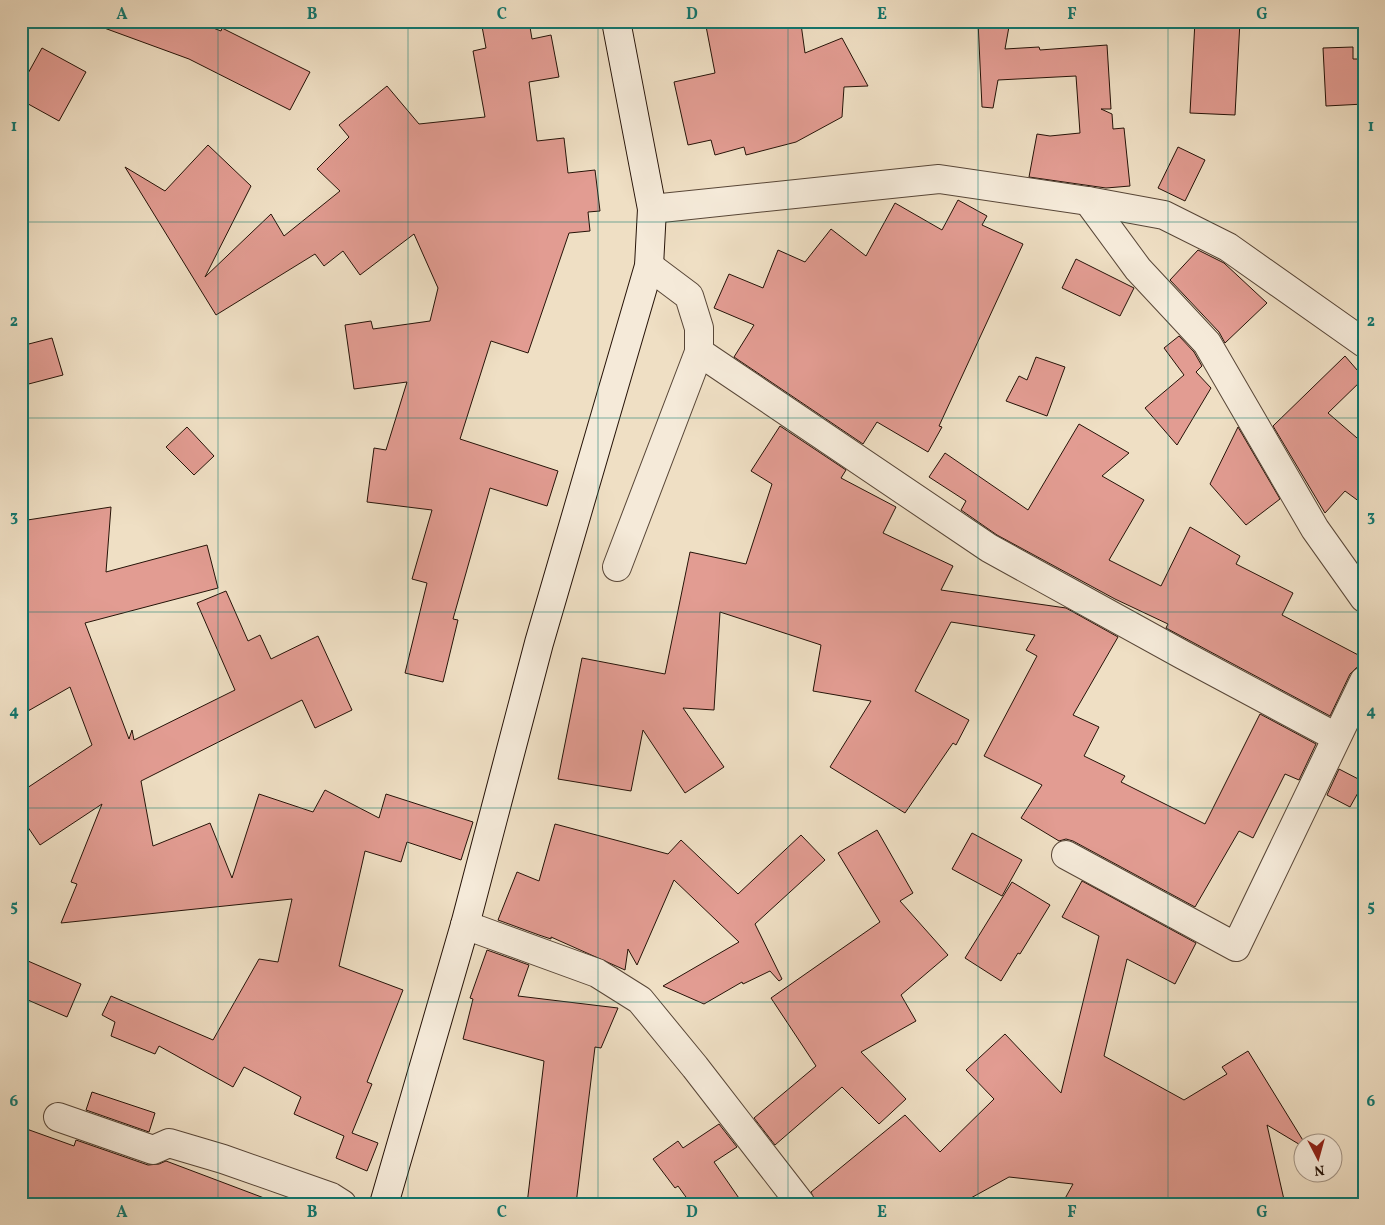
<svg xmlns="http://www.w3.org/2000/svg" width="1385" height="1225" font-family="Vollkorn,serif">
	<rect width="100%" height="100%" fill="#efdfc4"/>
	<filter id="stains"><feTurbulence type="fractalNoise" baseFrequency=".004" numOctaves="4"/><feColorMatrix values="0 0 0 0 .2 0 0 0 0 .09 0 0 0 0 .02 0 0 0 .5 -.17"/></filter>
	<radialGradient id="worn" r=".72"><stop offset=".6" stop-color="#630" stop-opacity="0"/><stop offset="1" stop-color="#630" stop-opacity=".3"/></radialGradient>
	<g fill="#e29c92" stroke="#261308">
		<polygon points="97,21 195,21 221,31 222,28 310,72 290,110 189,59 96,25"/>
		<polygon points="481,21 529,21 532,39 551,35 559,77 529,82 537,141 564,138 568,173 595,170 600,211 588,212 590,231 569,233 528,353 491,341 460,439 558,471 547,506 490,488 453,619 458,620 443,682 405,673 427,583 412,579 432,510 367,502 374,448 386,450 407,382 354,389 345,325 371,321 373,329 430,321 438,288 414,234 360,275 343,251 324,266 315,254 216,315 125,167 165,191 208,145 251,186 205,277 271,214 284,236 340,191 317,169 349,137 339,125 387,86 419,124 485,117 473,51 486,48"/>
		<polygon points="705,21 792,21 792,25 801,24 805,53 842,38 868,86 844,87 842,117 796,142 746,155 744,147 715,155 711,140 688,145 674,82 715,73"/>
		<polygon points="978,21 1010,21 1005,49 1039,47 1040,50 1107,45 1111,109 1101,109 1112,114 1113,129 1124,128 1130,186 1106,188 1029,177 1037,134 1050,136 1080,133 1076,76 998,80 993,108 982,107"/>
		<polygon points="1195,21 1240,21 1235,115 1190,113"/>
		<polygon points="1353,47 1353,59 1364,59 1364,104 1326,106 1323,48"/>
		<polygon points="42,48 86,72 59,121 21,100 21,86"/>
		<polygon points="1178,147 1205,160 1185,201 1158,188"/>
		<polygon points="958,200 987,216 982,225 1023,244 939,426 942,427 928,452 877,422 863,444 734,357 754,325 714,308 729,274 763,288 778,250 805,262 831,229 866,256 895,203 942,230"/>
		<polygon points="1198,250 1224,263 1267,303 1225,343 1219,332 1170,280"/>
		<polygon points="1076,259 1134,288 1120,316 1062,288"/>
		<polygon points="1179,336 1194,352 1202,366 1196,372 1211,388 1177,445 1145,408 1184,375 1164,348"/>
		<polygon points="52,338 63,375 21,386 21,346"/>
		<polygon points="1345,356 1364,378 1328,413 1364,444 1364,505 1345,491 1325,513 1273,426"/>
		<polygon points="1036,357 1065,367 1047,416 1006,401 1019,376 1027,380"/>
		<polygon points="1079,424 1129,453 1102,476 1144,500 1109,560 1161,586 1190,527 1240,556 1236,564 1293,593 1282,615 1364,658 1363,665 1356,668 1350,674 1330,716 1166,628 1168,624 1115,599 997,535 961,510 966,501 929,477 945,453 1028,510"/>
		<polygon points="780,426 846,470 841,478 896,507 883,533 953,566 941,590 1066,608 1118,637 1073,715 1099,727 1084,756 1125,776 1121,782 1205,824 1260,714 1316,744 1299,780 1285,774 1253,838 1239,831 1195,907 1073,841 1066,839 1059,841 1021,818 1042,785 984,756 1037,656 1026,650 1035,635 951,622 915,691 969,720 956,745 953,743 905,813 830,767 871,701 813,691 821,645 720,612 714,710 683,708 724,767 685,793 643,730 631,791 558,779 582,658 665,674 690,552 746,564 772,484 751,471"/>
		<polygon points="187,427 214,456 194,475 166,447"/>
		<polygon points="1238,427 1280,499 1246,525 1210,484"/>
		<polygon points="111,507 106,572 207,545 218,588 85,623 129,739 132,730 134,740 235,690 197,603 226,591 248,641 260,635 271,659 318,636 352,710 315,728 302,700 141,781 153,846 210,823 232,878 259,794 313,812 325,790 379,818 386,794 473,822 461,860 407,842 401,862 365,851 339,966 403,990 367,1082 372,1084 352,1133 378,1143 367,1171 336,1158 344,1136 294,1114 301,1097 244,1067 233,1087 159,1046 155,1054 111,1036 115,1022 102,1015 111,996 213,1040 259,959 278,962 292,899 61,923 77,884 71,882 102,804 40,845 21,817 21,792 92,745 70,687 21,715 21,521"/>
		<polygon points="1339,769 1364,782 1350,807 1327,795"/>
		<polygon points="555,824 668,854 681,840 738,894 801,835 825,860 755,924 782,979 779,981 770,971 743,984 742,982 704,1004 663,986 739,942 674,880 637,965 628,949 625,970 551,937 551,939 539,935 498,920 517,872 539,881"/>
		<polygon points="877,830 913,893 900,901 948,955 901,995 916,1021 861,1052 906,1099 879,1124 842,1087 775,1145 754,1118 816,1066 771,998 880,922 838,853"/>
		<polygon points="972,833 1022,860 1002,896 952,869"/>
		<polygon points="1082,881 1196,943 1175,984 1127,959 1104,1056 1184,1100 1227,1074 1222,1067 1248,1051 1304,1142 1302,1142 1302,1146 1267,1125 1285,1204 1062,1204 1073,1184 1009,1177 960,1204 816,1204 811,1192 905,1115 940,1152 994,1099 966,1070 1005,1034 1061,1093 1099,936 1062,917"/>
		<polygon points="1012,882 1050,905 1020,954 1018,953 1001,981 965,958"/>
		<polygon points="487,950 529,965 518,996 618,1008 601,1048 595,1047 576,1204 527,1204 544,1061 463,1039 473,999 470,998"/>
		<polygon points="21,958 81,984 67,1017 21,997"/>
		<polygon points="92,1092 155,1113 149,1132 86,1110"/>
		<polygon points="719,1124 737,1147 714,1162 743,1204 691,1204 678,1186 675,1188 653,1159 678,1141 683,1148"/>
		<polygon points="21,1127 74,1146 76,1140 148,1165 159,1164 166,1161 272,1201 271,1204 21,1204"/>
	</g>
	<g fill="none" stroke-linecap="round" stroke-linejoin="round">
		<defs>
			<g id="minor">
				<polyline points="1088,201 1138,269 1207,343 1315,529 1364,598"/>
				<polyline points="652,209 939,179 1088,201 1164,215 1228,247 1364,343"/>
				<polyline points="699,352 989,548 1183,655 1336,737"/>
				<polyline points="617,567 699,352 699,328 689,296 649,266"/>
				<polyline points="1066,855 1236,947 1364,681"/>
				<polyline points="465,925 597,973 640,1000 695,1067 801,1204"/>
				<polyline points="58,1117 153,1150 169,1143 223,1159 331,1197 342,1204"/>
			</g>
			<polyline id="secondary" points="384,1204 465,925 539,643 649,266 652,209 616,21"/>
		</defs>
		<use href="#minor" stroke="#584637" stroke-width="30"/>
		<use href="#secondary" stroke="#261308" stroke-width="30"/>
		<use href="#minor" stroke="#f5ead9" stroke-width="28"/>
		<use href="#secondary" stroke="#f5ead9" stroke-width="28"/>
	</g>
	<path fill="none" stroke="#0f766e" stroke-width="1" stroke-opacity="0.55" d="M218 21V1204M408 21V1204M598 21V1204M788 21V1204M978 21V1204M1168 21V1204M21 222H1364M21 418H1364M21 612H1364M21 808H1364M21 1002H1364"/>
	<rect width="1385" height="1225" fill="none" stroke="#efdfc4" stroke-width="55"/>
	<g transform="translate(1318 1158) rotate(174)"><circle r="24" fill="#f5ead9" stroke="#a29485"/>
	<path d="M0-4L9 19L0 12L-9 19Z" fill="#8f2418"/>
	<text y="-8" font-size="14" font-weight="bold" text-anchor="middle" fill="#261308">N</text>
	</g>
	<rect x="28" y="28" width="1330" height="1170" fill="none" stroke="#0f766e" stroke-width="2"/>
	<g font-size="16" text-anchor="middle" font-weight="bold" fill="#0f766e">
		<text x="122" y="19">A</text>
		<text x="312" y="19">B</text>
		<text x="502" y="19">C</text>
		<text x="692" y="19">D</text>
		<text x="882" y="19">E</text>
		<text x="1072" y="19">F</text>
		<text x="1262" y="19">G</text>
		<text x="14" y="131">1</text>
		<text x="1371" y="131">1</text>
		<text x="14" y="326">2</text>
		<text x="1371" y="326">2</text>
		<text x="14" y="521">3</text>
		<text x="1371" y="521">3</text>
		<text x="14" y="716">4</text>
		<text x="1371" y="716">4</text>
		<text x="14" y="911">5</text>
		<text x="1371" y="911">5</text>
		<text x="14" y="1106">6</text>
		<text x="1371" y="1106">6</text>
		<text x="122" y="1217">A</text>
		<text x="312" y="1217">B</text>
		<text x="502" y="1217">C</text>
		<text x="692" y="1217">D</text>
		<text x="882" y="1217">E</text>
		<text x="1072" y="1217">F</text>
		<text x="1262" y="1217">G</text>
	</g>
	<rect width="100%" height="100%" filter="url(#stains)"/>
	<rect width="100%" height="100%" fill="url(#worn)"/>
</svg>
